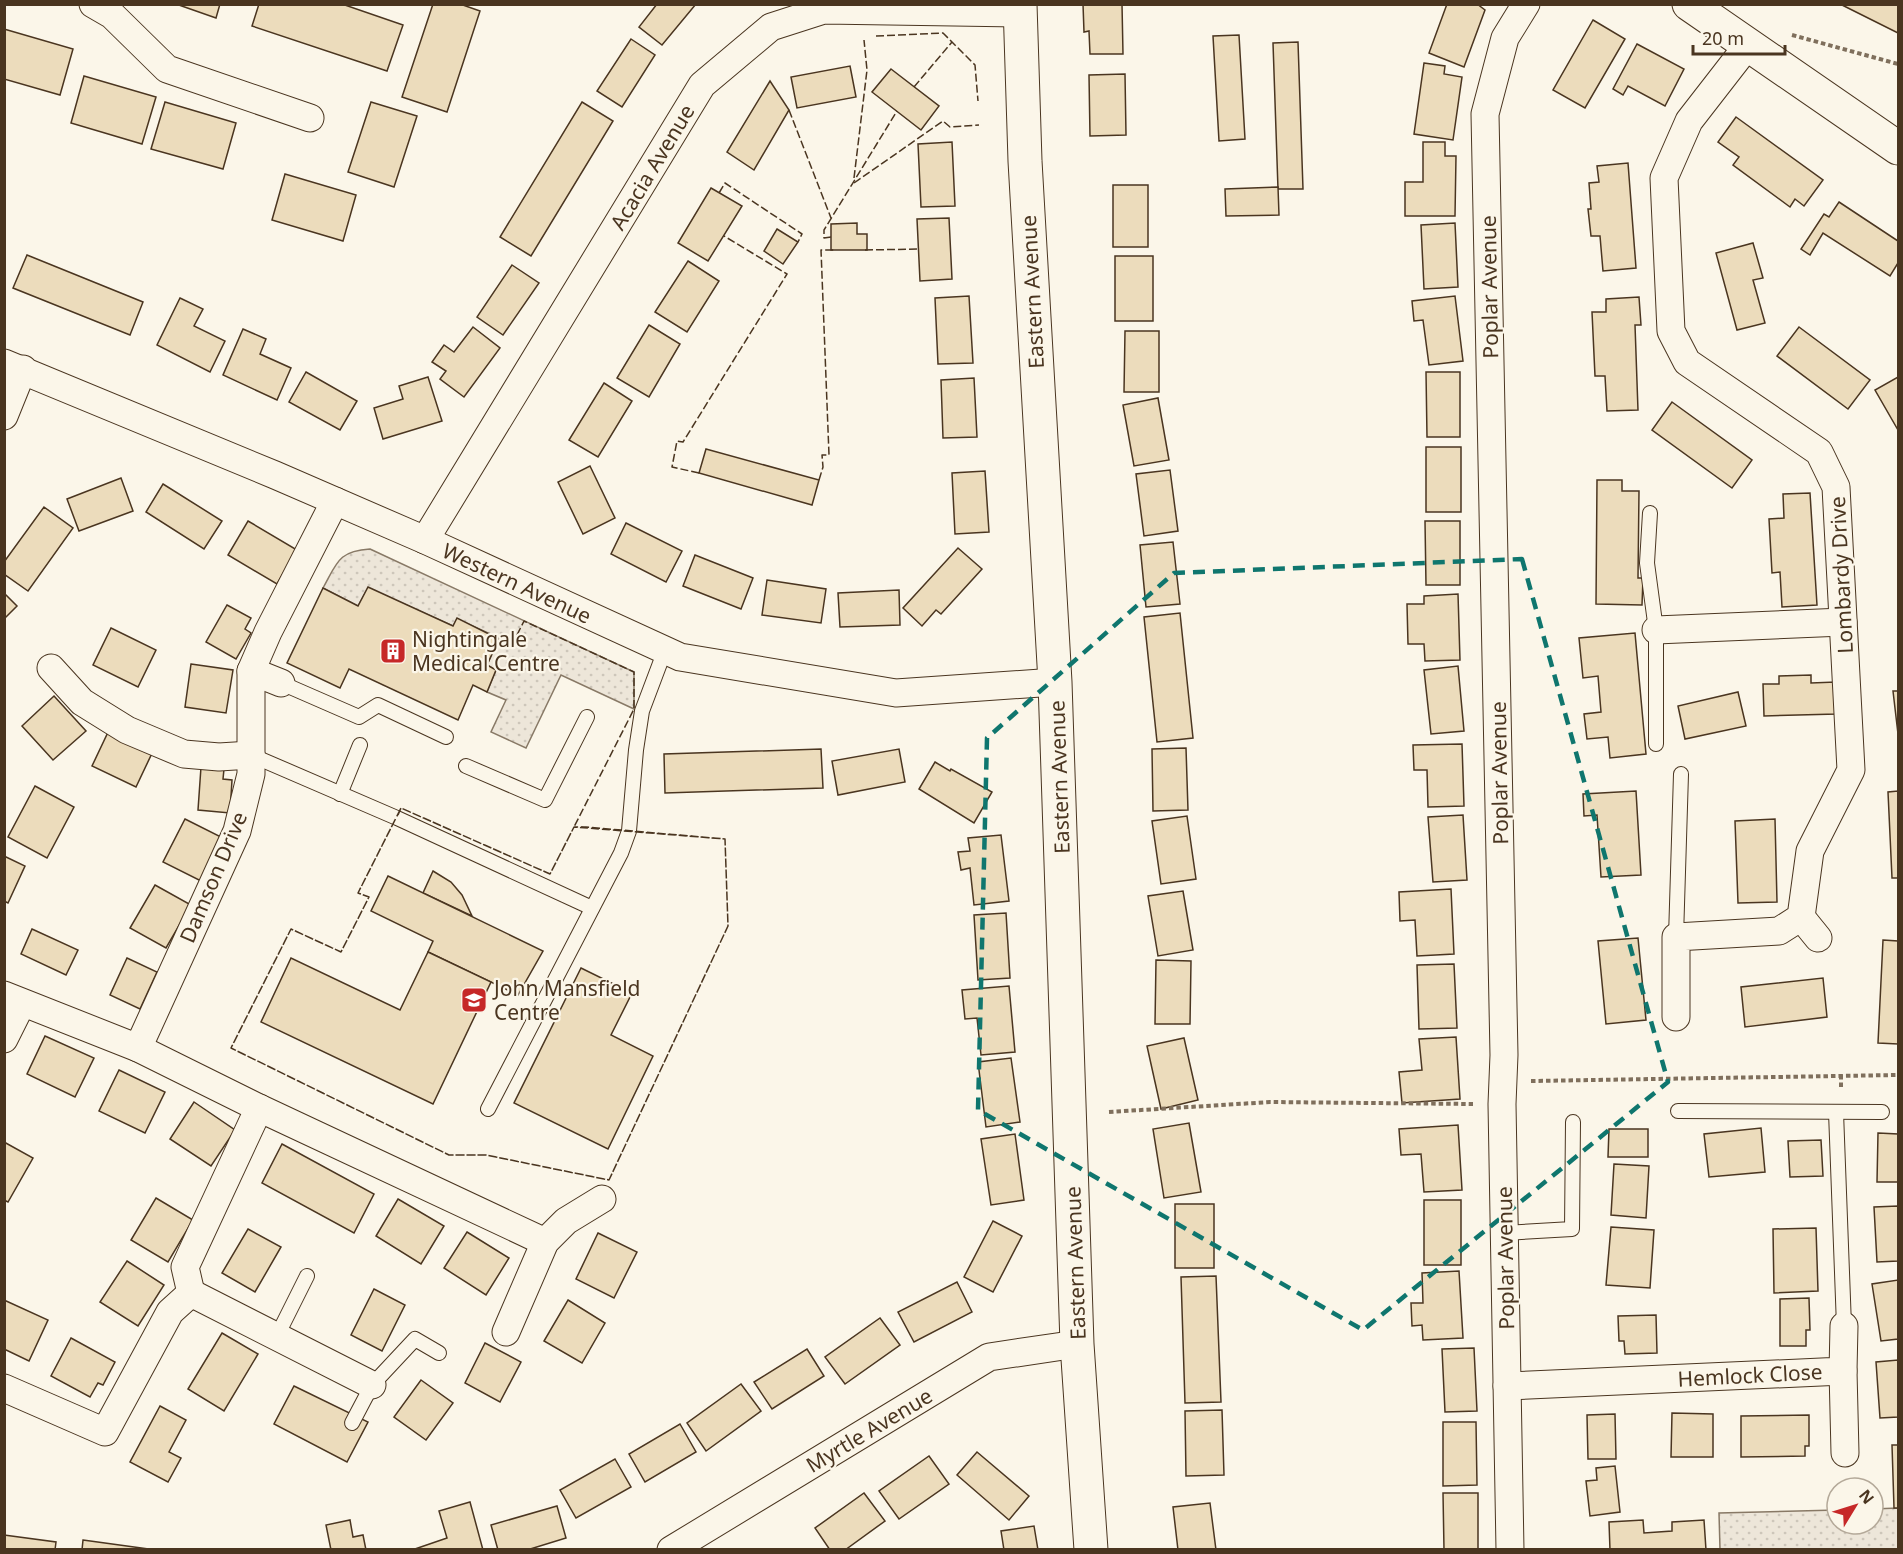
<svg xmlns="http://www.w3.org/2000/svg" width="1903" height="1554" font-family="'Noto Sans',sans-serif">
	<defs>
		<pattern id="green-dots" width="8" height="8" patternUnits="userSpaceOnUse" patternTransform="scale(1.5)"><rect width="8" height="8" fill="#ede6d9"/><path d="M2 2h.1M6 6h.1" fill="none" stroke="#cdc6ba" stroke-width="1.8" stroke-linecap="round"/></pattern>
	</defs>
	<rect width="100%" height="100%" fill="#fbf6e9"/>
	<g fill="url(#green-dots)" stroke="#887966" stroke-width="1.5">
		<path d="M370 549 634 672V709L561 675 526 748 491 732 506 700 487 692 496 670 487 665 499 638 457 619 453 626 368 588 358 606 323 588C337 563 338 551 370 549Z"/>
		<polygon points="1898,1508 1898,1549 1720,1549 1719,1513 1837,1510 1837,1524 1873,1524 1873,1509"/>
	</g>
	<g fill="#ecdcbc" stroke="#4a3520" stroke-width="1.5">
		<polygon points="176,4 220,4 216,18"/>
		<polygon points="259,4 342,4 403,25 387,71 252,26"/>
		<polygon points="433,4 460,4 480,11 447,112 402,97"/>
		<polygon points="657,4 696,4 662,45 639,27"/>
		<polygon points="1083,4 1122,4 1123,54 1090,54 1089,31 1084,32"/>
		<polygon points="1447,4 1477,4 1485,10 1464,67 1429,53"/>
		<polygon points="1840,4 1898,4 1898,33"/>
		<polygon points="1593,20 1625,39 1585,108 1553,90"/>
		<polygon points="4,29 73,49 60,95 4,79"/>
		<polygon points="1239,35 1245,139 1219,141 1213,36"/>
		<polygon points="631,39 655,55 622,107 597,91"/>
		<polygon points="1298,42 1303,189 1278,189 1273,43"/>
		<polygon points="1637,44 1684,69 1665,106 1628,86 1623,95 1613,89"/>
		<polygon points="1424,63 1445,66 1444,74 1462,77 1453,140 1414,134"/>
		<polygon points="850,66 856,97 797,108 791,77"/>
		<polygon points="891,69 939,106 921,130 872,92"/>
		<polygon points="1125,74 1126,135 1090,136 1089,75"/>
		<polygon points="84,76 156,97 142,144 71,123"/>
		<polygon points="770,81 789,110 754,170 727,152"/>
		<polygon points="165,102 236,123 223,169 151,149"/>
		<polygon points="371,102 417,116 394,187 348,172"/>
		<polygon points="582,102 613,121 531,256 500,237"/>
		<polygon points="1736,117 1823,180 1804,206 1795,199 1790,207 1733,165 1739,157 1718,142"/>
		<polygon points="952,142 955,206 921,207 918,144"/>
		<polygon points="1423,142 1445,142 1445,156 1456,156 1455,216 1405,216 1405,182 1423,182"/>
		<polygon points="1628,163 1636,268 1603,271 1600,236 1591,236 1588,209 1591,209 1589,183 1599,182 1597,166"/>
		<polygon points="285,174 356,195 343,241 272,220"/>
		<rect x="1113" y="185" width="35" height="62"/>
		<polygon points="1278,187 1279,215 1226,216 1225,189"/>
		<polygon points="711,188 742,206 708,261 678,243"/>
		<polygon points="1839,202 1898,241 1898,263 1890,276 1823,233 1810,255 1801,249 1824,214 1829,217"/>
		<polygon points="949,218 952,279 920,281 917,219"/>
		<polygon points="857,223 857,234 867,234 867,250 831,250 831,224"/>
		<polygon points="1455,223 1458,287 1424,289 1421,225"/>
		<polygon points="777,229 798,242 783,264 764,251"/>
		<polygon points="1753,243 1763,278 1753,280 1765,323 1737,330 1716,253"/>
		<polygon points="27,255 143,302 130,335 13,288"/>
		<rect x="1115" y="256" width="38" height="65"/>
		<polygon points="688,261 719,281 687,332 655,312"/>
		<polygon points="512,265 539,283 503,335 477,317"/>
		<polygon points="969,296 973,363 938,364 935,298"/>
		<polygon points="1455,296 1463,361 1429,365 1423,320 1414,321 1412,301"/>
		<polygon points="1639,297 1641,325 1635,325 1638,410 1607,411 1605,376 1595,376 1592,312 1606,312 1606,299"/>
		<polygon points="180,298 203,309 194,326 225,341 210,372 157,345"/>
		<polygon points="649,325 680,344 649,397 617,378"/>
		<polygon points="473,327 500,348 464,397 440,379 446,371 432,362 444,345 454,352"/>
		<polygon points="1799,327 1870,380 1848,409 1777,356"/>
		<polygon points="243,329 266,339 260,354 291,368 277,400 223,375"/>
		<polygon points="1125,331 1159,331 1159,392 1124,392"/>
		<polygon points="306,372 357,401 340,430 289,402"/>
		<polygon points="1426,372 1460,372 1460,437 1427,437"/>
		<polygon points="428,377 442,421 383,439 374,408 403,399 399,386"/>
		<polygon points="1898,377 1898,430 1875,390"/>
		<polygon points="974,378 977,437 943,438 941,380"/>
		<polygon points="604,383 632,401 598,457 569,440"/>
		<polygon points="1158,398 1169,460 1134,466 1123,405"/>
		<polygon points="1672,402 1752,460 1732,488 1652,430"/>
		<rect x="1426" y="447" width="35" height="65"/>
		<polygon points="706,449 819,480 812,505 699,473"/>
		<polygon points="590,466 615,518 583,534 558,482"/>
		<polygon points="1170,470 1178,531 1144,536 1136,474"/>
		<polygon points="985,471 989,532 955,534 952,473"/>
		<polygon points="121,478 133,511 79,531 67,499"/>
		<polygon points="1597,480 1622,480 1622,491 1639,491 1638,578 1643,578 1642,605 1596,604"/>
		<polygon points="163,484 222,521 204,549 146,512"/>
		<polygon points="1810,493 1817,605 1782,607 1780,572 1772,573 1769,519 1784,518 1783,494"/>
		<polygon points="44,507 73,528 28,591 4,574 4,562"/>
		<polygon points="248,521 297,550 277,584 228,555"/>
		<polygon points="1425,521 1460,521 1460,585 1426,585"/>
		<polygon points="626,523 682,551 666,582 611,554"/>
		<polygon points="1173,542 1180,604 1146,607 1140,545"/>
		<polygon points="958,548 982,569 941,614 936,610 922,626 903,608"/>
		<polygon points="695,555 753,578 741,609 683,586"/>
		<polygon points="767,580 826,589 821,623 762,615"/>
		<polygon points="368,587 453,626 457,618 499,639 487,665 496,670 487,692 473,685 458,720 349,669 340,688 287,663 323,588 358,606"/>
		<polygon points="899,590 900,625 840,627 838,593"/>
		<polygon points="4,593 17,606 4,619"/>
		<polygon points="1458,594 1460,660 1425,661 1424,644 1408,644 1407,604 1424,604 1424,596"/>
		<polygon points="227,605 251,618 245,629 251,633 236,659 206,642"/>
		<polygon points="1180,613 1193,738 1157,742 1144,617"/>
		<polygon points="111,628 156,650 138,687 93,665"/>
		<polygon points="1635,633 1646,754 1610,758 1608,737 1587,739 1584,714 1601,712 1598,676 1583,678 1579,638"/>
		<polygon points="191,664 233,670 226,713 185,707"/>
		<polygon points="1458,666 1464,731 1431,734 1424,670"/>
		<polygon points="1811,675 1811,683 1836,682 1837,714 1764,716 1763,684 1779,684 1779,676"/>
		<polygon points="1893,691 1898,691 1898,734"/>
		<polygon points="1738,692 1746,726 1685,739 1678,706"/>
		<polygon points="54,696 86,731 53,760 22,726"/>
		<polygon points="110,728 154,749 136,787 92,766"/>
		<polygon points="1462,744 1464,806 1428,807 1427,770 1414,770 1413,745"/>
		<polygon points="1186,748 1188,810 1153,811 1152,749"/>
		<polygon points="821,749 823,788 665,793 664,754"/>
		<polygon points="899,749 905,782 838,795 832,761"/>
		<polygon points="935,762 950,771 951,769 992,792 974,823 919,789"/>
		<polygon points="201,767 224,769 223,779 232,780 230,813 198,810"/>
		<polygon points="35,786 74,807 47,858 8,837"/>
		<polygon points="1636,791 1641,875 1601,877 1597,815 1584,816 1583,794"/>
		<polygon points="1898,791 1898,878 1892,878 1888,792"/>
		<polygon points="1463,815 1467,880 1433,882 1428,817"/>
		<polygon points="1187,816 1196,879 1161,884 1152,821"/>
		<polygon points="185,819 223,838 201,881 163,862"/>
		<polygon points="1775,819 1777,902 1738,903 1735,821"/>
		<polygon points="1001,835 1009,901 974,905 970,868 961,870 958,852 970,851 968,838"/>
		<polygon points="4,856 25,866 8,903 4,901"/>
		<polygon points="433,871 451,882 462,895 472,916 423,893"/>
		<polygon points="388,876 543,951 518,995 428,952 433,941 371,911"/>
		<polygon points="155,885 191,905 166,948 130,928"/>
		<polygon points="1451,889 1454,954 1417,956 1415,920 1400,921 1399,892"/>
		<polygon points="1183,891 1193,950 1158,956 1148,896"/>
		<polygon points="1006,913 1010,978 978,980 974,915"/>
		<polygon points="32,929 78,950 66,975 21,954"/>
		<polygon points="1638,938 1646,1020 1606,1024 1598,941"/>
		<polygon points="1883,940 1898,941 1898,1044 1878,1043"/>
		<polygon points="428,952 491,982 433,1104 261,1022 291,958 400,1010"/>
		<polygon points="127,958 157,972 140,1009 110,995"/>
		<polygon points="1156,960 1191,961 1190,1024 1155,1024"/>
		<polygon points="1454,964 1457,1028 1419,1029 1417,965"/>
		<polygon points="581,968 632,993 611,1035 653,1056 608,1149 514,1103"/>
		<polygon points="1823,978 1827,1017 1745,1027 1741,987"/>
		<polygon points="1009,986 1015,1052 981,1055 977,1018 965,1019 962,990"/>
		<polygon points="45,1036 94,1058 75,1097 27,1074"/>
		<polygon points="1456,1037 1460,1099 1402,1103 1399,1072 1422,1070 1419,1039"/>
		<polygon points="1184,1038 1198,1100 1161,1109 1147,1046"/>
		<polygon points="1011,1058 1020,1122 986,1127 978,1062"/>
		<polygon points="119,1070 165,1092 145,1133 99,1111"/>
		<polygon points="194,1102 235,1130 211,1166 170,1139"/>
		<polygon points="1189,1123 1201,1192 1164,1198 1153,1129"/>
		<polygon points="1458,1125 1462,1190 1424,1192 1421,1154 1401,1155 1399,1129"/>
		<polygon points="1761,1128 1765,1172 1709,1177 1704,1134"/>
		<polygon points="1609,1129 1648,1129 1648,1157 1608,1157"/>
		<polygon points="1878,1133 1898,1134 1898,1182 1877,1182"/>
		<polygon points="1015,1134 1024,1200 991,1205 981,1139"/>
		<polygon points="1821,1140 1823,1176 1790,1177 1788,1141"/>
		<polygon points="4,1142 33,1158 8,1202 4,1200"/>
		<polygon points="282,1144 374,1194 354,1233 262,1183"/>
		<polygon points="1614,1164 1649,1166 1646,1218 1611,1215"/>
		<polygon points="156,1198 193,1220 168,1262 131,1240"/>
		<polygon points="398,1199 444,1226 421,1264 376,1236"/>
		<rect x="1424" y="1200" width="37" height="65"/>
		<rect x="1175" y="1204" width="39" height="64"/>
		<polygon points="1898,1206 1898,1261 1877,1262 1874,1207"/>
		<polygon points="993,1221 1022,1236 993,1292 964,1277"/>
		<polygon points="1611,1227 1654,1230 1650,1288 1606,1285"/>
		<polygon points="1816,1228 1818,1291 1774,1293 1773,1229"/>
		<polygon points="248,1229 281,1247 255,1292 222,1273"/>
		<polygon points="467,1232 509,1258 486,1295 444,1268"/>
		<polygon points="598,1233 637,1252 614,1298 576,1279"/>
		<polygon points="127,1261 164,1285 138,1326 100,1302"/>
		<polygon points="1459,1271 1463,1338 1423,1340 1422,1325 1412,1326 1411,1303 1423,1303 1422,1273"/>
		<polygon points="1216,1276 1221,1402 1185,1403 1181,1277"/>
		<polygon points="1898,1280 1898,1339 1881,1341 1872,1284"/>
		<polygon points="957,1282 972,1312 914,1342 898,1312"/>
		<polygon points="374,1289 405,1305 382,1351 351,1335"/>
		<polygon points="1809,1298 1810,1330 1806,1330 1806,1346 1780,1346 1780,1299"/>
		<polygon points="4,1300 48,1320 29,1361 4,1349"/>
		<polygon points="568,1300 605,1323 582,1363 544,1341"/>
		<polygon points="1656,1315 1657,1353 1625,1354 1624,1341 1619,1341 1618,1316"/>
		<polygon points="880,1318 900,1345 845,1384 825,1357"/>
		<polygon points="222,1333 258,1354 224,1411 188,1389"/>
		<polygon points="71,1338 115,1362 103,1385 98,1383 90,1397 51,1376"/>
		<polygon points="485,1343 521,1362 500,1402 465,1383"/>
		<polygon points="1474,1348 1477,1411 1445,1412 1442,1349"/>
		<polygon points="807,1349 824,1376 772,1409 754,1382"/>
		<polygon points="1898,1360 1898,1417 1880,1418 1876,1362"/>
		<polygon points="421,1380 453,1403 426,1440 394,1417"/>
		<polygon points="741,1384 761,1411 706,1451 687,1423"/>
		<polygon points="294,1386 368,1422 347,1462 274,1424"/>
		<polygon points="160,1406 186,1420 169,1452 181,1458 168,1482 130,1462"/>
		<polygon points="1222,1410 1224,1475 1186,1476 1185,1411"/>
		<polygon points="1672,1413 1713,1414 1713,1457 1671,1457"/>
		<polygon points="1615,1414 1616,1459 1588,1459 1587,1415"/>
		<polygon points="1809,1415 1809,1446 1805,1446 1805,1456 1741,1457 1741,1416"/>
		<polygon points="1443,1422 1476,1422 1477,1485 1443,1486"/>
		<polygon points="680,1424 696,1452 645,1482 629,1454"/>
		<polygon points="1892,1445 1898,1445 1898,1508 1894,1508"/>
		<polygon points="977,1452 1029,1496 1009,1520 957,1475"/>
		<polygon points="929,1456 949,1484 899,1519 879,1491"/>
		<polygon points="615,1459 631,1487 576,1518 560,1490"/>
		<polygon points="1615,1466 1620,1512 1590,1516 1586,1481 1597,1480 1596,1468"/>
		<polygon points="864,1493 885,1521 845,1550 830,1550 815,1528"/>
		<polygon points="1443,1493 1478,1493 1478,1550 1444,1550"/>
		<polygon points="470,1502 483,1550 412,1550 447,1538 439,1511"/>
		<polygon points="1210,1503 1216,1550 1178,1550 1173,1507"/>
		<polygon points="557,1506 566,1538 527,1550 498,1550 491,1525"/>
		<polygon points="350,1520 353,1537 363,1535 366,1550 331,1550 326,1525"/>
		<polygon points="1643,1520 1644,1533 1672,1531 1672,1522 1704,1520 1706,1550 1610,1550 1609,1522"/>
		<polygon points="1034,1526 1038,1550 1004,1550 1001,1531"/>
		<polygon points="4,1535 56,1542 55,1550 4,1550"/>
		<polygon points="83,1540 156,1550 82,1550"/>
	</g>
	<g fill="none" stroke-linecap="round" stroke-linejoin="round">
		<defs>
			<g id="service">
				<polyline points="1650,513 1647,563 1656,630 1656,744"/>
				<polyline points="281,683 359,717 378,705 446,737"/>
				<polyline points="251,755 397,818 592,908"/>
				<polyline points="466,766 545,800 587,717"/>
				<polyline points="340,794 360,745"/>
				<polyline points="1676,937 1681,774"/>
				<polyline points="488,1109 621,853 629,831 636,750 642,711 665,650"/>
				<polyline points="1678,1111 1882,1112"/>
				<polyline points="1836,1112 1844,1326"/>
				<polyline points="1504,1233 1572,1229 1573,1122"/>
				<polyline points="277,1336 307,1276"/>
				<polyline points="352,1423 372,1385 415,1339 439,1353"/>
			</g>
			<g id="minor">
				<polyline points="93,4 112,15 167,69 310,118"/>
				<polyline points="4,363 275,475 425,540 680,657 896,693 1055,682"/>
				<polyline points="4,416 23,369"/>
				<polyline points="425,540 702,85 771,27 824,10 1019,13"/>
				<polyline points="1656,630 1843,622"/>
				<polyline points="51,668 82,702 127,730 184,754 219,757 251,755"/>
				<polyline points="251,671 281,683"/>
				<polyline points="1801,917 1818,938"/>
				<polyline points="4,995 138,1048 237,831 251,774 251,671 268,632 335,501"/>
				<polyline points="1676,1017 1676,937 1779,931 1801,917 1810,851 1851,770 1836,487 1819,452 1687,362 1671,331 1664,178 1689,121 1748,45"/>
				<polyline points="4,1039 22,1003"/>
				<polyline points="138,1048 259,1108 545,1242"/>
				<polyline points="191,1293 372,1385"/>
				<polyline points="506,1332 545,1242 566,1221 602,1199"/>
				<polyline points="1843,1371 1845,1453"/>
				<polyline points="1507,1386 1843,1371 1844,1326"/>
				<polyline points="4,1388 105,1432 170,1312 191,1293 185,1267 259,1108"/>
				<polyline points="671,1550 989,1357 1077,1344"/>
				<polyline points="1510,1550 1502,1104 1504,1055 1485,114 1505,38 1526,4"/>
			</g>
			<g id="tertiary">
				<polyline points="1020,4 1025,161 1055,682 1077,1344 1091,1550"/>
				<polyline points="1689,4 1898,148"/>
			</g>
		</defs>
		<use href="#service" stroke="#4a3520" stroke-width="16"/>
		<use href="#minor" stroke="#4a3520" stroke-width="29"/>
		<use href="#tertiary" stroke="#4a3520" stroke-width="35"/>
		<g stroke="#7f6f5c" stroke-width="4" stroke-dasharray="4.5 3" stroke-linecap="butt">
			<polyline points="1792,35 1898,64"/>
			<polyline points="1841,1075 1841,1090"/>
			<polyline points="1531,1081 1898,1075"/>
			<polyline points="1109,1112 1270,1102 1473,1104"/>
		</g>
		<use href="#service" stroke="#fbf6e9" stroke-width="14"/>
		<use href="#minor" stroke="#fbf6e9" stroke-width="27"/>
		<use href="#tertiary" stroke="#fbf6e9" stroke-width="33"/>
		<g stroke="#4a3520" stroke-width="1.5" stroke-dasharray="8 3" stroke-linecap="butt">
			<polyline points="876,36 943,33 975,65 978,101"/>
			<polyline points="914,87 952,42"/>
			<polyline points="789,110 831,218"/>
			<polyline points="854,178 867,70 864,40"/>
			<polyline points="854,183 943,121 950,127 979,125"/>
			<polyline points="719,193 725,183 802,234 798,242"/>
			<polyline points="831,237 824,238 824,230 897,111"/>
			<polyline points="865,250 918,249"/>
			<polyline points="699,473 672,467 677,441 683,442 787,274 724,236"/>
			<polyline points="819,480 823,467 822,455 829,455 821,250 835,250"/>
			<polyline points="512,645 524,621 634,672 634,709 574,827"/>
			<polyline points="395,820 358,893 369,897 341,952 291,929 231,1048 449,1155 486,1155 609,1180 728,926 725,839 574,827 550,874 401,808 358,893 369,897 341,952 291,929 231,1048 449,1155 486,1155 609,1180 728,926 725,839 586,827 574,827 550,874 401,808 398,815"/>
		</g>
		<polyline stroke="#4a3520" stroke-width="3" points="499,639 512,645"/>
	</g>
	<path fill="none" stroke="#0f766e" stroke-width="4.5" stroke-dasharray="12 8" stroke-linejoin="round" d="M1522 559 1668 1082 1363 1330 978 1110 987 738 1174 573Z"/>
	<defs>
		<symbol id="building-square" viewBox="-11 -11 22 22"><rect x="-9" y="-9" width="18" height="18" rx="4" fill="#c62828" stroke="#fbf6e9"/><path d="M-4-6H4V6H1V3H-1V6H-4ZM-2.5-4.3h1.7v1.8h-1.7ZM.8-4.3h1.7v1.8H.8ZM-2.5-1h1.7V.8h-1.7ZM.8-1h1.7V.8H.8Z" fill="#fff"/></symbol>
		<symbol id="university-square" viewBox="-11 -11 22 22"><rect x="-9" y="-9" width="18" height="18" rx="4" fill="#c62828" stroke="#fbf6e9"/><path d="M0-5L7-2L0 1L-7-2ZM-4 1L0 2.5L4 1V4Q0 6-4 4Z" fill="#fff"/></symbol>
	</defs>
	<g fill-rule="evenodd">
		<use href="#building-square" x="378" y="636" width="30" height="30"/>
		<use href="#university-square" x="459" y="985" width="30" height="30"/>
	</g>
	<g text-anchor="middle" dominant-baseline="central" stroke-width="4.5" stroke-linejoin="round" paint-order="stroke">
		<g font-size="21" fill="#4a3520" stroke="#fbf6e9">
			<text transform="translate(652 167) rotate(-59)">Acacia Avenue</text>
			<text transform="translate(1489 287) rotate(-91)">Poplar Avenue</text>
			<text transform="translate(1032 292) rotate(-93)">Eastern Avenue</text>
			<text transform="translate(1841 575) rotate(-93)">Lombardy Drive</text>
			<text transform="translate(517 583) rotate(25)">Western Avenue</text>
			<text transform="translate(1499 773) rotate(-91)">Poplar Avenue</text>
			<text transform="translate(1059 777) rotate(-92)">Eastern Avenue</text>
			<text transform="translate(213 877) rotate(-67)">Damson Drive</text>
			<text transform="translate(1505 1258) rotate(-91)">Poplar Avenue</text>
			<text transform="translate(1075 1263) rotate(-92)">Eastern Avenue</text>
			<text transform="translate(1750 1375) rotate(-3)">Hemlock Close</text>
			<text transform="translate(869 1430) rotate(-31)">Myrtle Avenue</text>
		</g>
		<g font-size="21" fill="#4a3520" stroke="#fbf6e9" text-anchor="start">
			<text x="412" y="639">Nightingale<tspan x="412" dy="24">Medical Centre</tspan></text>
			<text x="494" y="988">John Mansfield<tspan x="494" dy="24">Centre</tspan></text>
		</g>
	</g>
	<rect width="1903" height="1554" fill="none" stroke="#4a3520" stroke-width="12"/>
	<g transform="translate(1855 1506) rotate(52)"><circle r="28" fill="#fbf6e9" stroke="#b4a999" stroke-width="1.5"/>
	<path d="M0-4.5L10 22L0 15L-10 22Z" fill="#c62828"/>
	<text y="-9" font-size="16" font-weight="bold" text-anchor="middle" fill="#4a3520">N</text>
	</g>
	<path d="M1693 45v9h92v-9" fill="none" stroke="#4a3520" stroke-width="3"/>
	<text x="1702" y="45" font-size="18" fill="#4a3520" stroke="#fbf6e9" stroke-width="4.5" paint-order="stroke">20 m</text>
</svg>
